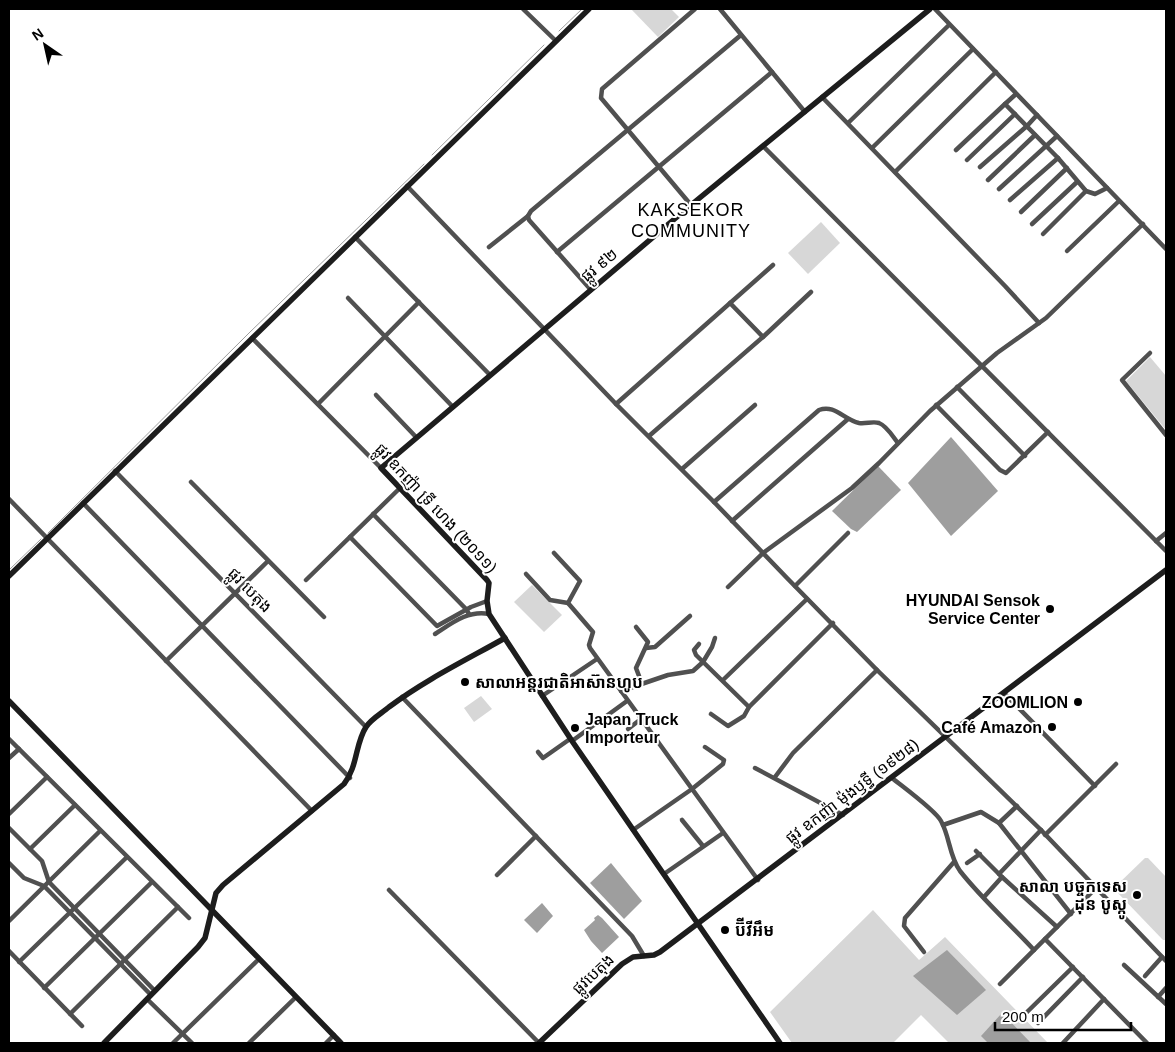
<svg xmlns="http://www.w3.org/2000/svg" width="1175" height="1052" font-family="Arial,'Noto Sans Khmer',sans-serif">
	<rect width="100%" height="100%" fill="#fff"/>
	<g fill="#d7d7d7">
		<polygon points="631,9 671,9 679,17 658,37"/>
		<polygon points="821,222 840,243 808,274 788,253"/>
		<polygon points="1150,357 1166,376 1166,430 1126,381"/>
		<polygon points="532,585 562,615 544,632 514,602"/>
		<polygon points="481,696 492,709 474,722 464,708"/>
		<polygon points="1145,858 1148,858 1166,877 1166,940 1163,940 1115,890 1115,887"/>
		<polygon points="873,910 919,960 945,937 1048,1043 949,1043 921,1015 893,1043 792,1043 770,1012"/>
	</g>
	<g fill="#9e9e9e">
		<polygon points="951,437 998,491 951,536 908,483"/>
		<polygon points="878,466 901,490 857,532 851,529 832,511"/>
		<polygon points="611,863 642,901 624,919 590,883"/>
		<polygon points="542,903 553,916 537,933 524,920"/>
		<polygon points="598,915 602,918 619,937 602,953 591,941 584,930 595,920 594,918"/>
		<polygon points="947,950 986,990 957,1015 913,976"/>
		<polygon points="1002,1013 1031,1043 988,1043 981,1036"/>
	</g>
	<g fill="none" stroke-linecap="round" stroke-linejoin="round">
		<g stroke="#9e9e9e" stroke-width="1">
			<polyline points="559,31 582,9"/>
			<polyline points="432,155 544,45"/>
			<polyline points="48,533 249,333 424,164"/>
			<polyline points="9,570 41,539"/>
		</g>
		<g stroke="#505050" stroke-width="4.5">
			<polyline points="523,9 556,41"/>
			<polyline points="720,9 805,112"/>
			<polyline points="935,9 1166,249"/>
			<polyline points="822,97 1005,286 1039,323"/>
			<polyline points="1005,104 1016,94"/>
			<polyline points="848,123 949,25"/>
			<polyline points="763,146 1166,551"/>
			<polyline points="872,148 973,49"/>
			<polyline points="956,150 1005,104 1058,158 1086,191 1095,194 1107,188"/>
			<polyline points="967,160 1015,114"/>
			<polyline points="980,167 1027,126 1037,115"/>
			<polyline points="895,172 996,72"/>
			<polyline points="988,180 1035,135"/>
			<polyline points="407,186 616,404 714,502 787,578 877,670 1041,830 1166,961"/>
			<polyline points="999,189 1057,136"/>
			<polyline points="1010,200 1058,158"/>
			<polyline points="691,205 601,98 602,89 695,9"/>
			<polyline points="1021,212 1067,168"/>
			<polyline points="1032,224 1077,182"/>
			<polyline points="1043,234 1086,191"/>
			<polyline points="355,237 490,375"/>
			<polyline points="489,247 528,216"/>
			<polyline points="1067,251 1119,201"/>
			<polyline points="557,252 772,72"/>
			<polyline points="591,290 529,220 528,216 531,211 741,35"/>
			<polyline points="348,298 453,407"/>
			<polyline points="730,303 763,337"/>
			<polyline points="252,338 381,468"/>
			<polyline points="1150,353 1122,380 1166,435"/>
			<polyline points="957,387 1025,456"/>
			<polyline points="376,395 416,437"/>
			<polyline points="318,404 419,302"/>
			<polyline points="616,404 773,265"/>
			<polyline points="936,405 1000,470 1006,473 1048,432"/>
			<polyline points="649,436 763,337 811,292"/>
			<polyline points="682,469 755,405"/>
			<polyline points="115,471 366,727"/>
			<polyline points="191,482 324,617"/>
			<polyline points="9,499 312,811"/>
			<path d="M714 502 819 410C835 404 844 420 859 423 866 424 873 421 879 423 887 426 893 437 898 443"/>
			<polyline points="83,503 350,778"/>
			<polyline points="373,514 466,609 469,614"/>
			<polyline points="732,521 848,419"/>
			<polyline points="350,537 437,626 471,607 487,601"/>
			<polyline points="1156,541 1166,533"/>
			<polyline points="554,553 580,581 568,603 593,632 589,645 590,648 758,880"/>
			<polyline points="526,574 550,600 568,603"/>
			<polyline points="306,580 400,488"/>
			<polyline points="795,586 848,533"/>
			<polyline points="728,587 763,553 852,488 879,463 930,411 997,353 1046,318 1143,224"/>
			<polyline points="636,627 648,642 636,668 642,684"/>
			<path d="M435 634C452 623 468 610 489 614"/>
			<polyline points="699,644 694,650 696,655 749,707"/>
			<polyline points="646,648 655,647 690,616"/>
			<polyline points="166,661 268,561"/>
			<polyline points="723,680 807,599"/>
			<polyline points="621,691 668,675 693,671 703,662 712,647 715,638"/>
			<polyline points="1004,693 1095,786"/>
			<polyline points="542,696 597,659"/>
			<polyline points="402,697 632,936 644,956"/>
			<polyline points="711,714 728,726 744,716 749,707 833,623"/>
			<polyline points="628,729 641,719"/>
			<polyline points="9,739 189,918"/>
			<polyline points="572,741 627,701"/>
			<polyline points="538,752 543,758 570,739"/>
			<polyline points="9,758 19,749"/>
			<polyline points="755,768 843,815"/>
			<polyline points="775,777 793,753 877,670"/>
			<path d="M892 778C903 787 935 810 941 821 950 837 949 856 960 871 982 899 1010 924 1034 950"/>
			<polyline points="9,814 47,777"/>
			<polyline points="682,820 703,846"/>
			<polyline points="999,823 1071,914"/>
			<polyline points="943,825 981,812 999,823 1017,806"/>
			<polyline points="9,828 42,861 49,882 155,991"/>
			<polyline points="633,830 692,789 723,764 724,760 705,747"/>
			<polyline points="1045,835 1116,764"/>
			<polyline points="30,849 75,805"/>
			<polyline points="976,851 1002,877 1057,927"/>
			<polyline points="9,863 24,878 44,886 49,891 151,995"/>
			<polyline points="967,863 980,854"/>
			<polyline points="664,874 723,833"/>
			<polyline points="999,874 1041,830"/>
			<polyline points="497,875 536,836"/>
			<polyline points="389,890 539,1043"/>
			<polyline points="984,897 1002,877"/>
			<polyline points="9,921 100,831"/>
			<polyline points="1045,939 1147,1043"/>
			<polyline points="9,951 82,1026"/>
			<polyline points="924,952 904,926 905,918 954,862"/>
			<polyline points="19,962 127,857"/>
			<polyline points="1124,965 1166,1004"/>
			<polyline points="1145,976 1162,957"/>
			<polyline points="1000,984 1096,888"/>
			<polyline points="44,988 152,882"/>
			<polyline points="1158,997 1166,988"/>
			<polyline points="147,999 192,1043"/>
			<polyline points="1026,1013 1073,967"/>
			<polyline points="70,1014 178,907"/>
			<polyline points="1038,1023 1083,977"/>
			<polyline points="173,1043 259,959"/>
			<polyline points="249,1043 296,997"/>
			<polyline points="326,1043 334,1035"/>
			<polyline points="1063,1043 1104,999"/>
		</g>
		<g stroke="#1d1d1d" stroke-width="5.5">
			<polyline points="9,576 589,9"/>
			<polyline points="9,701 341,1043"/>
			<path d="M104 1043 198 947 205 938 216 893 223 885 344 784C358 766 355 744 366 727 371 719 382 713 389 707 425 680 466 660 505 638"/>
			<polyline points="539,1043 622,964 633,957 654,955 660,952 1166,570"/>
			<polyline points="780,1043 572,741 489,614 487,601 489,583 487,580 381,468 691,205 930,9"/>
		</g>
	</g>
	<g fill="#000" stroke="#fff" stroke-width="2">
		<circle cx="1050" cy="609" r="5"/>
		<circle cx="465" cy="682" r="5"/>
		<circle cx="1078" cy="702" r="5"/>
		<circle cx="1052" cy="727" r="5"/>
		<circle cx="575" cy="728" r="5"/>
		<circle cx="1137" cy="895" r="5"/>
		<circle cx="725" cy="930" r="5"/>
	</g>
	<g text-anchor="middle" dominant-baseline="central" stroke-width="4" stroke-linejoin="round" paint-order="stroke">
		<g font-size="16" fill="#000" stroke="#fff">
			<text transform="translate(599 265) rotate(-40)">ផ្លូវ ៩២</text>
			<text transform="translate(436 508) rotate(47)">ផ្លូវ ឧកញ៉ា ទ្រី ហេង (២០១១)</text>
			<text transform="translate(250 590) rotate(46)">ផ្លូវ បេតុង</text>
			<text transform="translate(852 791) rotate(-37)">ផ្លូវ ឧកញ៉ា ម៉ុងឫទ្ធី (១៩២៨)</text>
			<text transform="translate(593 974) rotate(-43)">ផ្លូវបេតុង</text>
		</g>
		<g font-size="16" font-weight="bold" fill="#000" stroke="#fff" text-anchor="end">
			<text x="1040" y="600">HYUNDAI Sensok<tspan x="1040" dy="18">Service Center</tspan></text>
			<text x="475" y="682" text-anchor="start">សាលាអន្ដរជាតិអាស៊ានហូប</text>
			<text x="1068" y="702">ZOOMLION</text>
			<text x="585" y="719" text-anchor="start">Japan Truck<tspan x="585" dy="18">Importeur</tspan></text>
			<text x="1042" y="727">Café Amazon</text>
			<text x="1127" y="886">សាលា បច្ចកទេស<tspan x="1127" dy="18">ដុន បូស្កូ</tspan></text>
			<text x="735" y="930" text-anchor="start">ប៊ីវីអឹម</text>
		</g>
		<g font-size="18" letter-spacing="1" fill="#000" stroke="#fff">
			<text x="691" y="210">KAKSEKOR<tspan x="691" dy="21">COMMUNITY</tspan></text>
		</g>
	</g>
	<rect width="1175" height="1052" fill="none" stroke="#000000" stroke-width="20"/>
	<g transform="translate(45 45) rotate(326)" stroke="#ffffff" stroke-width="4" paint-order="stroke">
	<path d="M0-4L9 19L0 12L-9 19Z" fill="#000000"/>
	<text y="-8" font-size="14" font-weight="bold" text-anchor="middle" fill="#000000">N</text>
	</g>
	<path d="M995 1022v8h136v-8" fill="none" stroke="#000000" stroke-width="2.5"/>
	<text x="1002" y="1022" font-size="15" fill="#000000" stroke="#ffffff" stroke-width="4" paint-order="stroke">200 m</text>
</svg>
